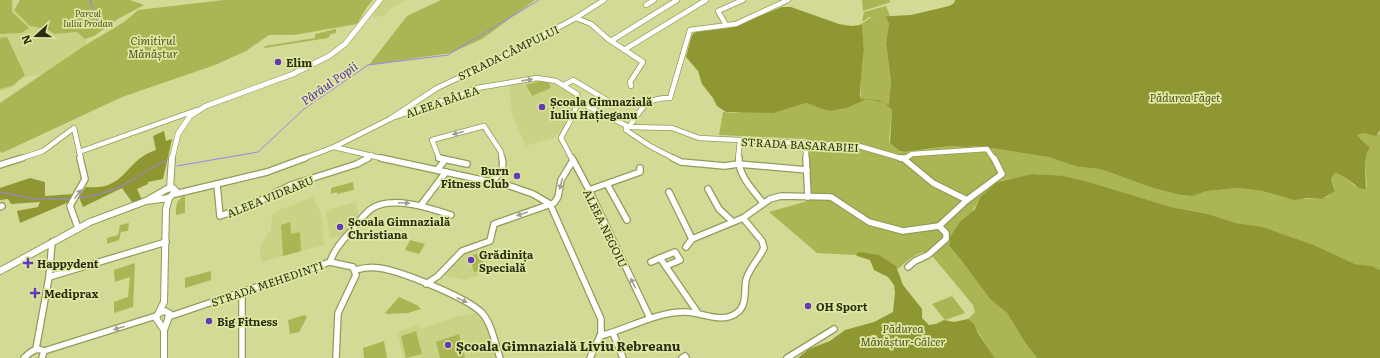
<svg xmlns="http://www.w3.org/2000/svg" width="1380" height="358" font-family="Literata,serif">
	<rect width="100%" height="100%" fill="#d2da95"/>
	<g fill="#c9d285">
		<polygon points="0,0 14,0 14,10 30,26 47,29 54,34 77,32 85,39 87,45 43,74 24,77 13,87 0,91"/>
		<polygon points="385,0 407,0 390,9 386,15 372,18 380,3"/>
		<polygon points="536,79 551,81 566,89 574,95 576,99 563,130 556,135 556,137 526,146 512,115 509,83"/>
		<polygon points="313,197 321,213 324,245 261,262 260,246 271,230 272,215 279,210"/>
		<polygon points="356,202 359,220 345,234 330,238 326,212 330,209"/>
		<polygon points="483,249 489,271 465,280 444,275 462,254"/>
		<polygon points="481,312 500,358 404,358 397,332 419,325 420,329 458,316"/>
	</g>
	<g fill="#abb553">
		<polygon points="0,0 12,0 12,12 29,28 21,33 0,34"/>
		<polygon points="20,0 130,0 144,5 118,19 94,36 85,39 77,32 54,34 47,29 30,26 14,10"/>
		<polygon points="224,0 373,0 367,7 357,24 294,35 269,35 246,51 215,65 122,97 2,153 0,151 0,103 84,46 124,22 138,10"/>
		<polygon points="441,0 535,0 482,39 450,53 369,65 407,16"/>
		<polygon points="862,0 889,0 891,2 863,11"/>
		<polygon points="886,6 890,16 869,17 864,21 862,21 864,12"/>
		<path d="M873 17H886L889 24 886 43 891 82 890 105 892 111 889 140 890 143 902 152H911L948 146 965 147 978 146 1048 157 1078 167 1100 169 1153 188 1180 195 1193 196 1207 191 1239 188 1262 191 1286 198 1320 199 1327 197 1335 189 1331 179 1335 173 1341 175 1355 186 1367 187 1365 163 1367 153 1370 148 1357 135C1363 130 1371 136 1379 134L1380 130V270L1372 266 1355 264 1314 245 1263 227 1236 223 1208 214 1171 207 1089 182 1035 174 999 181 984 193 969 216 959 223 950 237 949 246 961 260 990 299 1007 313 1026 344 1037 358H995L975 327 968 319 975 312 973 305 934 258 926 252C916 252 905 263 898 269L893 264 875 255 866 253 856 255 817 253 769 212 811 200 807 139 719 135 723 112 734 113 750 111 774 113 806 103 825 110 831 111 847 108 864 100 861 99V65L864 51 862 24Z"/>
		<polygon points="336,29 336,33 331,34 328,38 264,48 265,46 315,38 315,34"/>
		<polygon points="7,37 25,75 12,86 0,89 0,38"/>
		<polygon points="547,80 551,88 532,96 526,85"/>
		<polygon points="353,182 354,190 337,194 337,192 331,194 331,188"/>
		<path d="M185 196V213L176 215C176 206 176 199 185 196Z"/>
		<polygon points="290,222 291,234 300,232 301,251 283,256 281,225"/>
		<polygon points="129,223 128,231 121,232 119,240 107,244 107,238 118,235 120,225"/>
		<polygon points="410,240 425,244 419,254 405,250"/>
		<polygon points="480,253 485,269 474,272 470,256"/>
		<polygon points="135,263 133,307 114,313 114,302 128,297 130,277 115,282 114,270"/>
		<polygon points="211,271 211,280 185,288 185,278"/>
		<polygon points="952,296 965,313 945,320 932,304"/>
		<polygon points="399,297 417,305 421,309 408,313 388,314 385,313"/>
		<polygon points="305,315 307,317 299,332 290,334 288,320"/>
		<polygon points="416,331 422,354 406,358 401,336"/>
		<polygon points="459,334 465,358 440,358 436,342"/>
		<polygon points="384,341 387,358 364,358 363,348"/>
	</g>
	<g fill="#8e9732" fill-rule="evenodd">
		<path d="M955 0H1380V130L1376 136 1363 133 1357 135 1370 148 1367 153 1365 163 1366 189H1361L1341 175 1335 173 1331 179 1335 191 1322 199 1307 198 1294 200 1262 191 1239 188 1207 191 1193 196 1180 195 1153 188 1100 169 1078 167 1048 157 978 146 965 147 949 146 905 152 900 151 890 143 892 110 885 103 867 99 847 108 831 111 825 110 806 103 774 113 726 112 717 106 713 98 702 84 698 71 686 57 692 35 696 32 730 28 782 7H791L839 24 851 26 860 25 872 17 911 15 949 6 954 3ZM873 17H886L889 24 886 43 891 82 889 105 878 100 861 99 860 95 862 63 864 51 862 24Z"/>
		<path d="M164 131 166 141 172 139 163 179 148 182V184L137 189 142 200 132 202 122 188 83 207 79 197 86 187C127 191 124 160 156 150L153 136Z"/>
		<polygon points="1032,174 1063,176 1089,182 1171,207 1208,214 1236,223 1263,227 1314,245 1355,264 1372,266 1380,270 1380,358 1037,358 1026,344 1007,313 990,299 961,260 949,246 950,237 959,223 975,209 981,196 997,182"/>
		<polygon points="30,178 45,182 45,196 74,194 69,202 20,223 17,211 38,207 40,202 11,204 8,199 0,200 0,188"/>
		<polygon points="860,252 879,255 896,266 903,285 922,309 922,318 929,325 936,324 944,320 954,322 968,319 974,324 978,333 995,358 798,358 809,349 830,341 845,330 874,322 893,312 895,293 894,285 888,277 874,270 870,260 857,256 856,254"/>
	</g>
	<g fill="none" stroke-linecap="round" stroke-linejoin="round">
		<g stroke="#9e82ec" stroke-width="1">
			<polyline points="90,0 99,26"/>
			<polyline points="177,166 258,152 304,109 368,65 448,55 539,0"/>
			<polyline points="0,192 35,199 71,199"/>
			<path d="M77 198C94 196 110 192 125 184 139 177 150 166 166 161"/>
		</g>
		<defs>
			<g id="minor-far1">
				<polyline points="646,5 654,0"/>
				<polyline points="576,18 591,24 608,39 643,62 630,82 631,86"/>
				<polyline points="726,25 718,11 743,0"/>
				<polyline points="611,41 677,0"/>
				<polyline points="624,50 706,0"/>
				<polyline points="564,85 573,80 610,102"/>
				<polyline points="579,102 629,127 672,128 699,138 859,146 904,159"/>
				<path d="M395 117 477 88 537 78 556 81 577 94C580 109 567 125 561 138L572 159"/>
				<polyline points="626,127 626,130 650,146 675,159"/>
				<path d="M629 127C643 108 644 98 670 98L690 30 736 24 788 0"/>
				<polyline points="801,144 806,152 806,159"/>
				<polyline points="334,147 385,159"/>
				<polyline points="79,152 197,110"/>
				<polyline points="19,159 43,151 74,128 81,159"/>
				<polyline points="302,159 334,147 390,119 437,88 505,56 574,19 604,0"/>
				<polyline points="367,159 371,155"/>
				<polyline points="443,159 439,158 432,140 484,126 501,152 502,159"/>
				<polyline points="738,159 740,141"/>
				<polyline points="904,159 912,154 987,149 994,159"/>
			</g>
			<g id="minor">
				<polyline points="381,158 510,186 533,194 550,204 601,319 601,334 590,358"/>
				<polyline points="439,158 467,164"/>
				<polyline points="572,158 589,190 650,318"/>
				<polyline points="673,158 681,162 725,166 738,164 807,170"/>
				<path d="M739 158C737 174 754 191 763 203"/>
				<polyline points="806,158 808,197"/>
				<polyline points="900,158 906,158"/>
				<polyline points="904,159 933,183 967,200"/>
				<polyline points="0,165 22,158"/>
				<polyline points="437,170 445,160"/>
				<path d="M489 182C499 176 505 170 502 158"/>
				<polyline points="217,184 220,216 253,204 291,185 357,164 368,158"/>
				<polyline points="607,184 627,220"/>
				<polyline points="708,189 719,209 733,222"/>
				<polyline points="589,190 640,172 640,168"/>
				<polyline points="669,192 692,239"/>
				<polyline points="175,194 267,172 305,158"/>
				<polyline points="421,205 446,172"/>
				<polyline points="0,207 2,206"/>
				<polyline points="78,228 70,206 85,179 80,158"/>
				<polyline points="686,247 692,239 743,218 770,199 781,196 831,197 869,222 903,231 939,226 967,200 1002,174 994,158"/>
				<polyline points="660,258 675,252 680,260 666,266"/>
				<path d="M330 262C335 248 343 240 352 230 358 223 364 214 371 209 391 195 430 208 451 215"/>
				<polyline points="651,262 660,258 698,313"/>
				<polyline points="908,267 915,261 928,255 946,239 946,233 939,226"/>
				<path d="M355 270C363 268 371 267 379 268 401 271 468 298 482 313 492 324 495 344 500 358"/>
				<polyline points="49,277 166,242"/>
				<polyline points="426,284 438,276 462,251 490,241 494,224 554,203 558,197 561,180 572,162"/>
				<polyline points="242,293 242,358"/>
				<polyline points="168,317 330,262 353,267 356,275 338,313 336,358"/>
				<polyline points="613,333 623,358"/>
				<path d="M600 336C628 329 655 312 685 312 702 312 723 325 738 312 747 305 744 290 746 280 749 268 759 259 764 248L762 241 743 218"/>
				<polyline points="36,349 49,277 52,242"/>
				<polyline points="44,351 156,316"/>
				<path d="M24 358C30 352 36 347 44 351L42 358"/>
				<polyline points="682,358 685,356 686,358"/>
				<polyline points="787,358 834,329"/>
			</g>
			<polyline id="major-far1" points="172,159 178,134 190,116 206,106 293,74 329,56 345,44 380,0"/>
			<g id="major">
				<polyline points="170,188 172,158"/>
				<polygon points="173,188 176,191 169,198 146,201 167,189"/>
				<polyline points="0,271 90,222 146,201"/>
				<polyline points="159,313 165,311 170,314 164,330 164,358"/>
				<polyline points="164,330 156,318 164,302 166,209 169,198"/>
			</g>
		</defs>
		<use href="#minor-far1" stroke="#949b58" stroke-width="6"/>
		<use href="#minor" stroke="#949b58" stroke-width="8"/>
		<use href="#major-far1" stroke="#949b58" stroke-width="6"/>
		<use href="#major" stroke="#949b58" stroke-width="8"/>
		<use href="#minor-far1" stroke="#fff" stroke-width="4.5"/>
		<use href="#minor" stroke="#fff" stroke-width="5.5"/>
		<use href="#major-far1" stroke="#fff" stroke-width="5"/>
		<use href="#major" stroke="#fff" stroke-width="6"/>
	</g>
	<defs><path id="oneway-solid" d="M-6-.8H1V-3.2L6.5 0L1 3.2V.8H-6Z"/></defs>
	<g fill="#9fa094">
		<use href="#oneway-solid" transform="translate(527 80) rotate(-8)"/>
		<use href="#oneway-solid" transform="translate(458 133) rotate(165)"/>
		<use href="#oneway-solid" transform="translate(561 184) rotate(104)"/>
		<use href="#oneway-solid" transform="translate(78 194) rotate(-54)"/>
		<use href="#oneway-solid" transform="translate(404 203) rotate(3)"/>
		<use href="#oneway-solid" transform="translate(522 214) rotate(161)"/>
		<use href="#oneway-solid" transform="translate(633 283) rotate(-116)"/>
		<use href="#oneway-solid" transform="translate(462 300) rotate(25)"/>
		<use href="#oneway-solid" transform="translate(119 328) rotate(162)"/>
	</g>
	<g fill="#643bb3" stroke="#dfe8a2" stroke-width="1.5">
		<circle cx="278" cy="62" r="4"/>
		<circle cx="542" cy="107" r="4"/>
		<circle cx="517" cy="176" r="4"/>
		<circle cx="340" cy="227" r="4"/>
		<circle cx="471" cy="260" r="4"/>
		<path d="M26 257h4v4h4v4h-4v4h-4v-4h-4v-4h4z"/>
		<path d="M33 287h4v4h4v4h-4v4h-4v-4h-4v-4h4z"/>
		<circle cx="808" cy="306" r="4"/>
		<circle cx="209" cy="321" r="4"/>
		<circle cx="448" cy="345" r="4"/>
	</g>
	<g text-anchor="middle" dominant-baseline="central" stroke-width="3.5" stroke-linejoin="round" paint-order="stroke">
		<g font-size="9" font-style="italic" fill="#505521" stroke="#dfe8a2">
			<text x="88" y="13">Parcul<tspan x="88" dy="10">Iuliu Prodan</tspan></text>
		</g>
		<g font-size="11" font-style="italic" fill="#505521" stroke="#dfe8a2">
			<text x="153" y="40">Cimitirul<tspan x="153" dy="13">Mănăștur</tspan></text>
			<text x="1185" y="97">Pădurea Făget</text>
			<text x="903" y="328">Pădurea<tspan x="903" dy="13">Mănăștur-Gălcer</tspan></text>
		</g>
		<g font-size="11" fill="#2a2d11" stroke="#dfe8a2">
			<text transform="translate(508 52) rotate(-26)">STRADA CÂMPULUI</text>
			<text transform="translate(442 101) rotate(-19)">ALEEA BÂLEA</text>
			<text transform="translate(800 144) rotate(3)">STRADA BASARABIEI</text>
			<text transform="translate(270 196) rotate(-22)">ALEEA VIDRARU</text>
			<text transform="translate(606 228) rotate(64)">ALEEA NEGOIU</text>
			<text transform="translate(267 283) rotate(-19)">STRADA MEHEDINȚI</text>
		</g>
		<g font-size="11" font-weight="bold" fill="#2a2d11" stroke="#dfe8a2" text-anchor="start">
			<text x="286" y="62">Elim</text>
			<text x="550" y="101">Școala Gimnazială<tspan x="550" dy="13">Iuliu Hațieganu</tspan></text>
			<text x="509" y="170" text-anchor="end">Burn<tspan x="509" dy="13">Fitness Club</tspan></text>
			<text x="348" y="221">Școala Gimnazială<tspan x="348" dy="13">Christiana</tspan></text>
			<text x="479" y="254">Grădinița<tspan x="479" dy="13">Specială</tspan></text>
			<text x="37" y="263">Happydent</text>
			<text x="44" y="293">Mediprax</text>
			<text x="816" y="306">OH Sport</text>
			<text x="217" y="321">Big Fitness</text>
		</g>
		<g font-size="12" font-style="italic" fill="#5a2da9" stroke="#dfe8a2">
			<text transform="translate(329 83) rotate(-35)">Pârâul Popii</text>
		</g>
		<g font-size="13" font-weight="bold" fill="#2a2d11" stroke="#dfe8a2" text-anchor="start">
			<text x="456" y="345">Școala Gimnazială Liviu Rebreanu</text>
		</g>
	</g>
	<g transform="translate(36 36) rotate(249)" stroke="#dfe8a2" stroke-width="3" paint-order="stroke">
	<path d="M0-3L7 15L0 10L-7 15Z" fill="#2a2d11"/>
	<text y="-6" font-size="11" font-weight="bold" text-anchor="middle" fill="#2a2d11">N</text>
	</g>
</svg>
